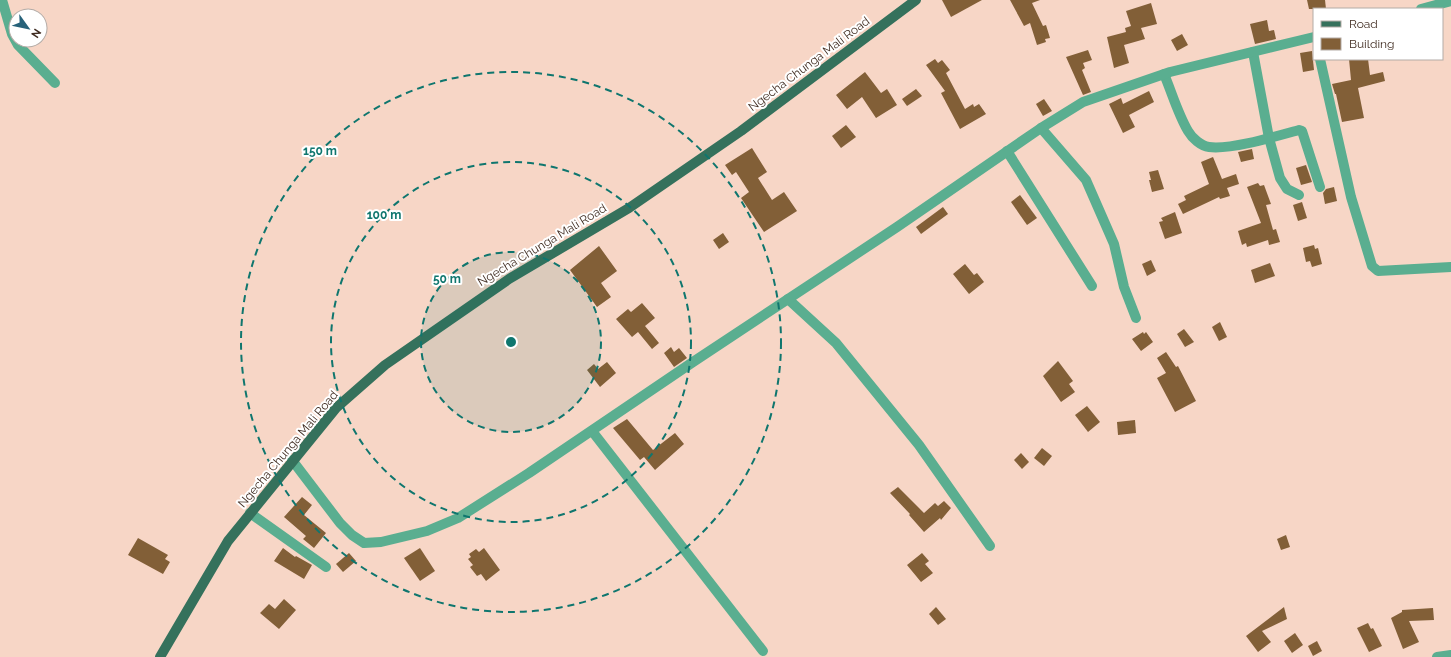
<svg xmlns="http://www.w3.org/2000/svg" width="1451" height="657" font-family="Raleway,sans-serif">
	<rect width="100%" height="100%" fill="#f7d6c6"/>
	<g fill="#825f37">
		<polygon points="942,0 982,0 951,17"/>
		<polygon points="1010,0 1040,0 1032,3 1043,26 1046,25 1050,38 1045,39 1046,42 1037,45 1030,23 1024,26"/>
		<polygon points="1307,0 1325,0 1326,9 1309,9"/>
		<polygon points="1151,3 1157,24 1141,28 1145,39 1124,45 1129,63 1114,68 1107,37 1126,32 1125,28 1131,26 1126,11"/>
		<polygon points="1267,20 1269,31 1274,30 1276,39 1255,44 1250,24"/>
		<polygon points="1182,34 1188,45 1177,51 1171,40"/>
		<polygon points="1088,50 1092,60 1083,63 1085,68 1082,70 1091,92 1083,95 1066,57"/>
		<polygon points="1312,51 1314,70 1303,72 1300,53"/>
		<polygon points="935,59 938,63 942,60 950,70 946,73 965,109 973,104 974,107 979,104 986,114 960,129 941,93 945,91 926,65"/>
		<polygon points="1349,59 1368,59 1370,75 1383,72 1385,81 1358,88 1364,118 1342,122 1336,94 1335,94 1332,84 1351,80"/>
		<polygon points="865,72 881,93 887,89 897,105 876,118 862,97 847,109 836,95"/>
		<polygon points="916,89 922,96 907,106 902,99"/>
		<polygon points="1149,91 1154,102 1129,115 1135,127 1123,133 1109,104 1121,98 1123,104"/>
		<polygon points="1044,99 1052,111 1043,116 1036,104"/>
		<polygon points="846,125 856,137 841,148 832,136"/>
		<polygon points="752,148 767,172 758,178 772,200 784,192 797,211 764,232 741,198 749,192 736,172 732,175 725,165"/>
		<polygon points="1252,149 1254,159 1241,162 1238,152"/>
		<polygon points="1213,157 1222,179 1236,174 1239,184 1227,188 1230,196 1220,199 1219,197 1183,214 1178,204 1186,200 1184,196 1209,184 1201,162"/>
		<polygon points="1306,165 1312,182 1301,185 1296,168"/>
		<polygon points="1158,170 1164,189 1152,192 1149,180 1151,180 1149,172"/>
		<polygon points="1258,183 1260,186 1264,185 1271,204 1266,205 1273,230 1276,229 1280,242 1269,245 1268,240 1247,247 1246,243 1242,245 1238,231 1261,223 1247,187"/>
		<polygon points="1334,187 1337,201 1325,204 1323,193 1326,189"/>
		<polygon points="1020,195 1037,218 1027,225 1011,202"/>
		<polygon points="1302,202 1307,218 1298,221 1293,205"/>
		<polygon points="943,207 948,214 921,234 916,227"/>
		<polygon points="1175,212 1182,233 1165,239 1159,222 1163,221 1161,218"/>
		<polygon points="723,233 729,242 719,249 713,240"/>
		<polygon points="1314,245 1315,249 1318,248 1322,264 1312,267 1310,261 1306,262 1303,248"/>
		<polygon points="599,246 617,271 601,283 611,297 597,307 570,270"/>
		<polygon points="1151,260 1156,271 1147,276 1142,264"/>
		<polygon points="1270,263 1275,276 1255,283 1251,270"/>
		<polygon points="965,264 974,275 977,273 984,282 969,294 953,274"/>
		<polygon points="642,303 655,318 645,326 659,343 652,349 638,332 632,337 616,319 628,309 631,312"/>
		<polygon points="1220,322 1227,337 1219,341 1212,327"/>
		<polygon points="1184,329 1194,342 1185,347 1177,334"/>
		<polygon points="1143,332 1144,334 1146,332 1153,342 1141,351 1132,339"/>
		<polygon points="671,347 674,352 679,348 687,358 674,367 664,353"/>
		<polygon points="1166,352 1176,367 1178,366 1196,401 1175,412 1157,378 1166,373 1157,358"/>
		<polygon points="1058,361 1073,381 1069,384 1075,392 1061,402 1043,376"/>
		<polygon points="607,362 616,373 600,387 587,370 594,364 598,369"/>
		<polygon points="1087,406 1100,422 1088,432 1075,415"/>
		<polygon points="627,419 653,450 675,433 684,444 655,470 644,457 640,460 613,428"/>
		<polygon points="1135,420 1136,433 1118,435 1117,422"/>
		<polygon points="1042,448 1052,456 1044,466 1034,458"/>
		<polygon points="1021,453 1029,462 1022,469 1014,460"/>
		<polygon points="898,487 924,513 935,503 938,506 944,501 951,508 941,520 940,518 924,532 909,515 910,514 890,493"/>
		<polygon points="302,497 312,505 304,515 326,533 314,548 303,539 306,536 284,517"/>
		<polygon points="1286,535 1290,547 1281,550 1277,539"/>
		<polygon points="138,538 168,555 165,559 170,562 163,574 128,555"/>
		<polygon points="283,548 295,557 296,556 312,565 304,579 274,561"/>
		<polygon points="420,548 435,571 420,581 404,558"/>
		<polygon points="484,548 500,570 486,581 481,574 477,576 470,567 473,565 468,559 471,557 469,554 476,549 479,552"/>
		<polygon points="349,553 356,561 343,572 336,564"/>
		<polygon points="922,553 929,561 925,564 933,573 921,582 907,565"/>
		<polygon points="284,599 296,610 279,629 260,613 269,604 275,609"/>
		<polygon points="936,607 946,619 938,625 929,614"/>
		<polygon points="1284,607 1287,619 1262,631 1271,642 1258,652 1246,636"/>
		<polygon points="1433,608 1434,620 1409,621 1419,642 1403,649 1391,618 1402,612 1402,610"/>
		<polygon points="1368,623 1371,629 1373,628 1382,646 1369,652 1357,628"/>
		<polygon points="1295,633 1303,645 1292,653 1284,641"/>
		<polygon points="1317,641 1322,651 1313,656 1308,646"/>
	</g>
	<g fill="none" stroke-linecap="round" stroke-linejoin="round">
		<g stroke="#5aae90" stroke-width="10">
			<polyline points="2,0 12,34 18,45 55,83"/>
			<polyline points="1421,9 1451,1"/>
			<polyline points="1253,52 1269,138 1280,178 1287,189 1299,195"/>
			<polyline points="1320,59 1351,197 1372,266 1378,271 1451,267"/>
			<path d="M1164 74C1172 93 1178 114 1188 131 1192 138 1201 146 1209 147 1231 150 1277 136 1299 130L1302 131 1320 187"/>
			<polyline points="1041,128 1086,180 1114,244 1124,287 1136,318"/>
			<polyline points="1007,151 1092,286"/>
			<polyline points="788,299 836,343 919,445 990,546"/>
			<polyline points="592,431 763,651"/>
			<polyline points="292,460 340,523 352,535 364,543 381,542 427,531 458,518 529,473 693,362 897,227 1041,128 1083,102 1170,72 1314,37"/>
			<polyline points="250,513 326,567"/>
			<polyline points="1437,657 1451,655"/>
		</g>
		<polyline stroke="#35715c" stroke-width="10" points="160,657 228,541 336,408 385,365 509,279 629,208 741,131 916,0"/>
	</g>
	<circle cx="511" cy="342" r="90" fill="#0f766e" fill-opacity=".12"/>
	<g fill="none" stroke="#0f766e" stroke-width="2" stroke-dasharray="7 5">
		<circle cx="511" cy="342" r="90"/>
		<circle cx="511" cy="342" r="180"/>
		<circle cx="511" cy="342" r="270"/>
	</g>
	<g text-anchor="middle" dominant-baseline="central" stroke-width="4" stroke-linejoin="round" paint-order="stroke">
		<g font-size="12" fill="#402c21" stroke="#fff">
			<text transform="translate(809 64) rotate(-37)">Ngecha Chunga Mali Road</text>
			<text transform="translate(542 245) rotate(-31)">Ngecha Chunga Mali Road</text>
			<text transform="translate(288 449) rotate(-50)">Ngecha Chunga Mali Road</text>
		</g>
	</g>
	<circle cx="511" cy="342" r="6" fill="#0f766e" stroke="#fff" stroke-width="2"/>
	<g font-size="12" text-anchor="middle" font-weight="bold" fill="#0f766e" stroke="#fff" stroke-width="4" stroke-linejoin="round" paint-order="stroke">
		<text x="320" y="155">150 m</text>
		<text x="384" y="219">100 m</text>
		<text x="447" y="283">50 m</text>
	</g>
	<rect x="1313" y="8" width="130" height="52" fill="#ffffff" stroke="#b3aba6"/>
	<rect x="1321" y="21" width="20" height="6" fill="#35715c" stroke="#b3aba6"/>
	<text x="1349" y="28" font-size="12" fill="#402c21">Road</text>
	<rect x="1321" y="38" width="20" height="12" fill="#825f37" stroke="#b3aba6"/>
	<text x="1349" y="48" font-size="12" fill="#402c21">Building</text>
	<g transform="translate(28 28) rotate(123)"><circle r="19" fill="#ffffff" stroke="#b3aba6"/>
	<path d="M0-3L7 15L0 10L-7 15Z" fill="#27627a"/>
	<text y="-6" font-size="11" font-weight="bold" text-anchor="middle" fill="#402c21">N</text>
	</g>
</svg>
